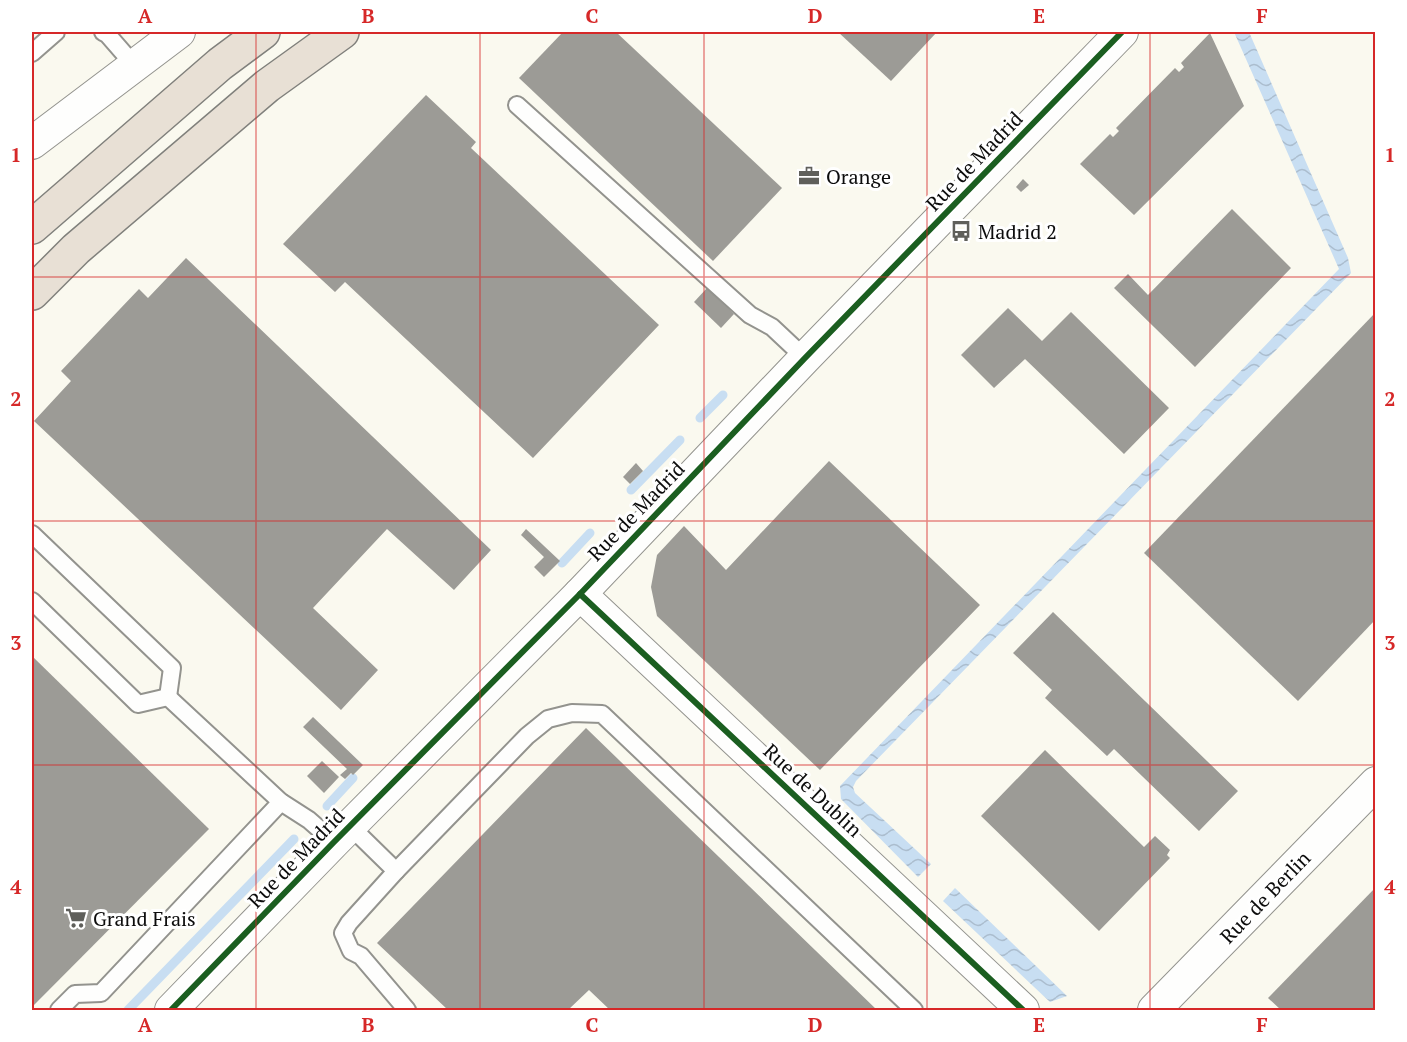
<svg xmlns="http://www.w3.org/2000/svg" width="1407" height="1042" font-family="'PT Serif',serif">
	<defs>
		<pattern id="water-waves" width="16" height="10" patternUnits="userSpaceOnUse" patternTransform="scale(1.5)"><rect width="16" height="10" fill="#c8def2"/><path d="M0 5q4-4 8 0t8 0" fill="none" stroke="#abbdce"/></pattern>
	</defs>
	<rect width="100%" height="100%" fill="#faf9ef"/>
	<g fill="url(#water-waves)">
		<polygon points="1234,32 1249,32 1348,258 1351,273 856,781 853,787 855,793 931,864 918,877 841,799 840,786 1339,269"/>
		<polygon points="955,888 1067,996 1050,1002 943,901"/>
	</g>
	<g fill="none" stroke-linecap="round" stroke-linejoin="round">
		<g stroke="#c8def2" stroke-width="9">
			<polyline points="700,418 723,395"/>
			<polyline points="631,490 680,440"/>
			<polyline points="562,563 590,533"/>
			<polyline points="327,806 353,778"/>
			<polyline points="128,1010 294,839"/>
		</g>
	</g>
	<g fill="#9c9b96">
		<polygon points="563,32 616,32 782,188 713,261 519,78"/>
		<polygon points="838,32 937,32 891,81"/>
		<polygon points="1210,33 1244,106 1134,215 1080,164 1110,134 1113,137 1119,131 1116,128 1175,68 1179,72 1184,67 1181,63"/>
		<polygon points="426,95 476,142 471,148 659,325 533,458 345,282 335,292 283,244"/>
		<polygon points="1023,179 1029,185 1021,192 1016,187"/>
		<polygon points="1232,209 1291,268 1195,367 1114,288 1128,274 1148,295"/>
		<polygon points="186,258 491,550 454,590 387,529 313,608 378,670 341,710 34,421 71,381 61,371 139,289 148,298"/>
		<polygon points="707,288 734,314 721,328 694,302"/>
		<polygon points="1008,308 1042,341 1071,312 1169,408 1124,454 1025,359 994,388 961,355"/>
		<polygon points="1376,312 1376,619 1298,701 1144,553"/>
		<polygon points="829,461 980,605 820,770 657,616 651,587 657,555 684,526 726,570"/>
		<polygon points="636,463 643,471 630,484 623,477"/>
		<polygon points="526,529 560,561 544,577 534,567 544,557 521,535"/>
		<polygon points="1053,612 1238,791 1199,831 1114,749 1107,756 1045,698 1052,690 1013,653"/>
		<polygon points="32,656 209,829 32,1007"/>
		<polygon points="313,717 363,765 353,775 351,773 345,779 340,775 347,769 303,727"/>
		<polygon points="586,728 719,857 877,1010 610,1010 589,990 568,1010 448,1010 377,943"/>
		<polygon points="1045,750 1144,847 1155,836 1170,850 1167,855 1170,858 1099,931 981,816"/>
		<polygon points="322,761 339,777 324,793 307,776"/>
		<polygon points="1376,887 1376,1010 1281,1010 1268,998"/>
	</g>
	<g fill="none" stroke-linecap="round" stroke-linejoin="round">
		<defs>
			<g id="lane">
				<polyline points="103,32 107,34 134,65"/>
				<polyline points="32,53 56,32"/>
				<polyline points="517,105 750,315 772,327 805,358"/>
				<polyline points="32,534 172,668 168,697"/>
				<polyline points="32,601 138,704 168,697"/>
				<polyline points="168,697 281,802 309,820 334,842"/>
				<polyline points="350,826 396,871 527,736 548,719 572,713 602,714 914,1010"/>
				<polyline points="396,871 349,923 343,933 351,951 361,956 407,1010"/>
				<polyline points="59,1010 75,994 101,993 281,802"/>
			</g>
			<g id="street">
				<polyline points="32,143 179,32"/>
				<polyline points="580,594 1023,1010"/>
				<polyline points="171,1010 334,842 580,594 805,358 1122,32"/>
				<polyline points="1154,1010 1376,783"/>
			</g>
			<g id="highway">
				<polyline points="32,227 220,64 263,32"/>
				<polyline points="32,293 76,249 267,86 342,32"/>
			</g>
		</defs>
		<use href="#lane" stroke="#93938e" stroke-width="20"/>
		<use href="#street" stroke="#93938e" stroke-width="34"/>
		<use href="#highway" stroke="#80807c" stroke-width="36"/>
		<use href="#lane" stroke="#fefefd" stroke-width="16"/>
		<use href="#street" stroke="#fefefd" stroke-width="32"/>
		<use href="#highway" stroke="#e8e0d5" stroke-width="33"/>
		<defs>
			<g id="cycleway">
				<polyline points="580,594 1023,1010"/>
				<polyline points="171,1010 334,842 580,594 805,358 1122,32"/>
			</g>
		</defs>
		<use href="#cycleway" stroke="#fff" stroke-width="10"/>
		<use href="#cycleway" stroke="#1b5e20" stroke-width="6"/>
	</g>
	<path fill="none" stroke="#d62828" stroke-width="1.5" stroke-opacity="0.55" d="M256 32V1010M480 32V1010M704 32V1010M927 32V1010M1150 32V1010M32 277H1376M32 521H1376M32 765H1376"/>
	<defs>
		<symbol id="office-bare" viewBox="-9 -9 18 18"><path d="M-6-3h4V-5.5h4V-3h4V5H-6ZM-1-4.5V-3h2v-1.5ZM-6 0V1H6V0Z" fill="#5f5f5b" stroke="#fff" stroke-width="2.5" paint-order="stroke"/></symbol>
		<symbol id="bus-bare" viewBox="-9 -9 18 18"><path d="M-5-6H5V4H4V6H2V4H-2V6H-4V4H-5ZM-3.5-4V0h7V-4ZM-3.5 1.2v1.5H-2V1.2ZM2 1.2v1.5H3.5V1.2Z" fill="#5f5f5b" stroke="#fff" stroke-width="2.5" paint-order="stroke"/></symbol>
		<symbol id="supermarket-bare" viewBox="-9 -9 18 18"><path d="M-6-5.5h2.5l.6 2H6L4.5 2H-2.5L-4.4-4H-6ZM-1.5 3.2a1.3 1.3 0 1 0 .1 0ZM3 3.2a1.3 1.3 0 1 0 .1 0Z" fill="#5f5f5b" stroke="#fff" stroke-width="2.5" paint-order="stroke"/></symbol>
	</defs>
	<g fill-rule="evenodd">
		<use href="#office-bare" x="794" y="161" width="30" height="30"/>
		<use href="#bus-bare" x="946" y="216" width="30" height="30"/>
		<use href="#supermarket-bare" x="61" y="903" width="30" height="30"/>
	</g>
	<g text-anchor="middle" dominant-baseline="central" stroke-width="6" stroke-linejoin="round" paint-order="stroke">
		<g font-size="20" fill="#0c0c0c" stroke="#fff">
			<text transform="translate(974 161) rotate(-46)">Rue de Madrid</text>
			<text transform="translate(636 511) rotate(-46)">Rue de Madrid</text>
			<text transform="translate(813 790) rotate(43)">Rue de Dublin</text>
			<text transform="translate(296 858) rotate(-46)">Rue de Madrid</text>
			<text transform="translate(1265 897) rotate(-46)">Rue de Berlin</text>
		</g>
		<g font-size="20" fill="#0c0c0c" stroke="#fff" text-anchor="start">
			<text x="826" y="176">Orange</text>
			<text x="978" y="231">Madrid 2</text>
			<text x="93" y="918">Grand Frais</text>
		</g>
	</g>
	<rect width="1407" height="1042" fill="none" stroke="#ffffff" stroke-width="66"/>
	<rect x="33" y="33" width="1341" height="976" fill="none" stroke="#d62828" stroke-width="2"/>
	<g font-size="20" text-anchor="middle" font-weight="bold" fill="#d62828">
		<text x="145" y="23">A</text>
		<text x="368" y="23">B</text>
		<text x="592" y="23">C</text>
		<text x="815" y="23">D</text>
		<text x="1039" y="23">E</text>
		<text x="1262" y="23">F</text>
		<text x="16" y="162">1</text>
		<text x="1390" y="162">1</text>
		<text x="16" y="406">2</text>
		<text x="1390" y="406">2</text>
		<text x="16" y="650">3</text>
		<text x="1390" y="650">3</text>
		<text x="16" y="894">4</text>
		<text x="1390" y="894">4</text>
		<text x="145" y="1032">A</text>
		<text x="368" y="1032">B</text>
		<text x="592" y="1032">C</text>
		<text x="815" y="1032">D</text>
		<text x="1039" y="1032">E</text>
		<text x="1262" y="1032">F</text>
	</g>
</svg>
